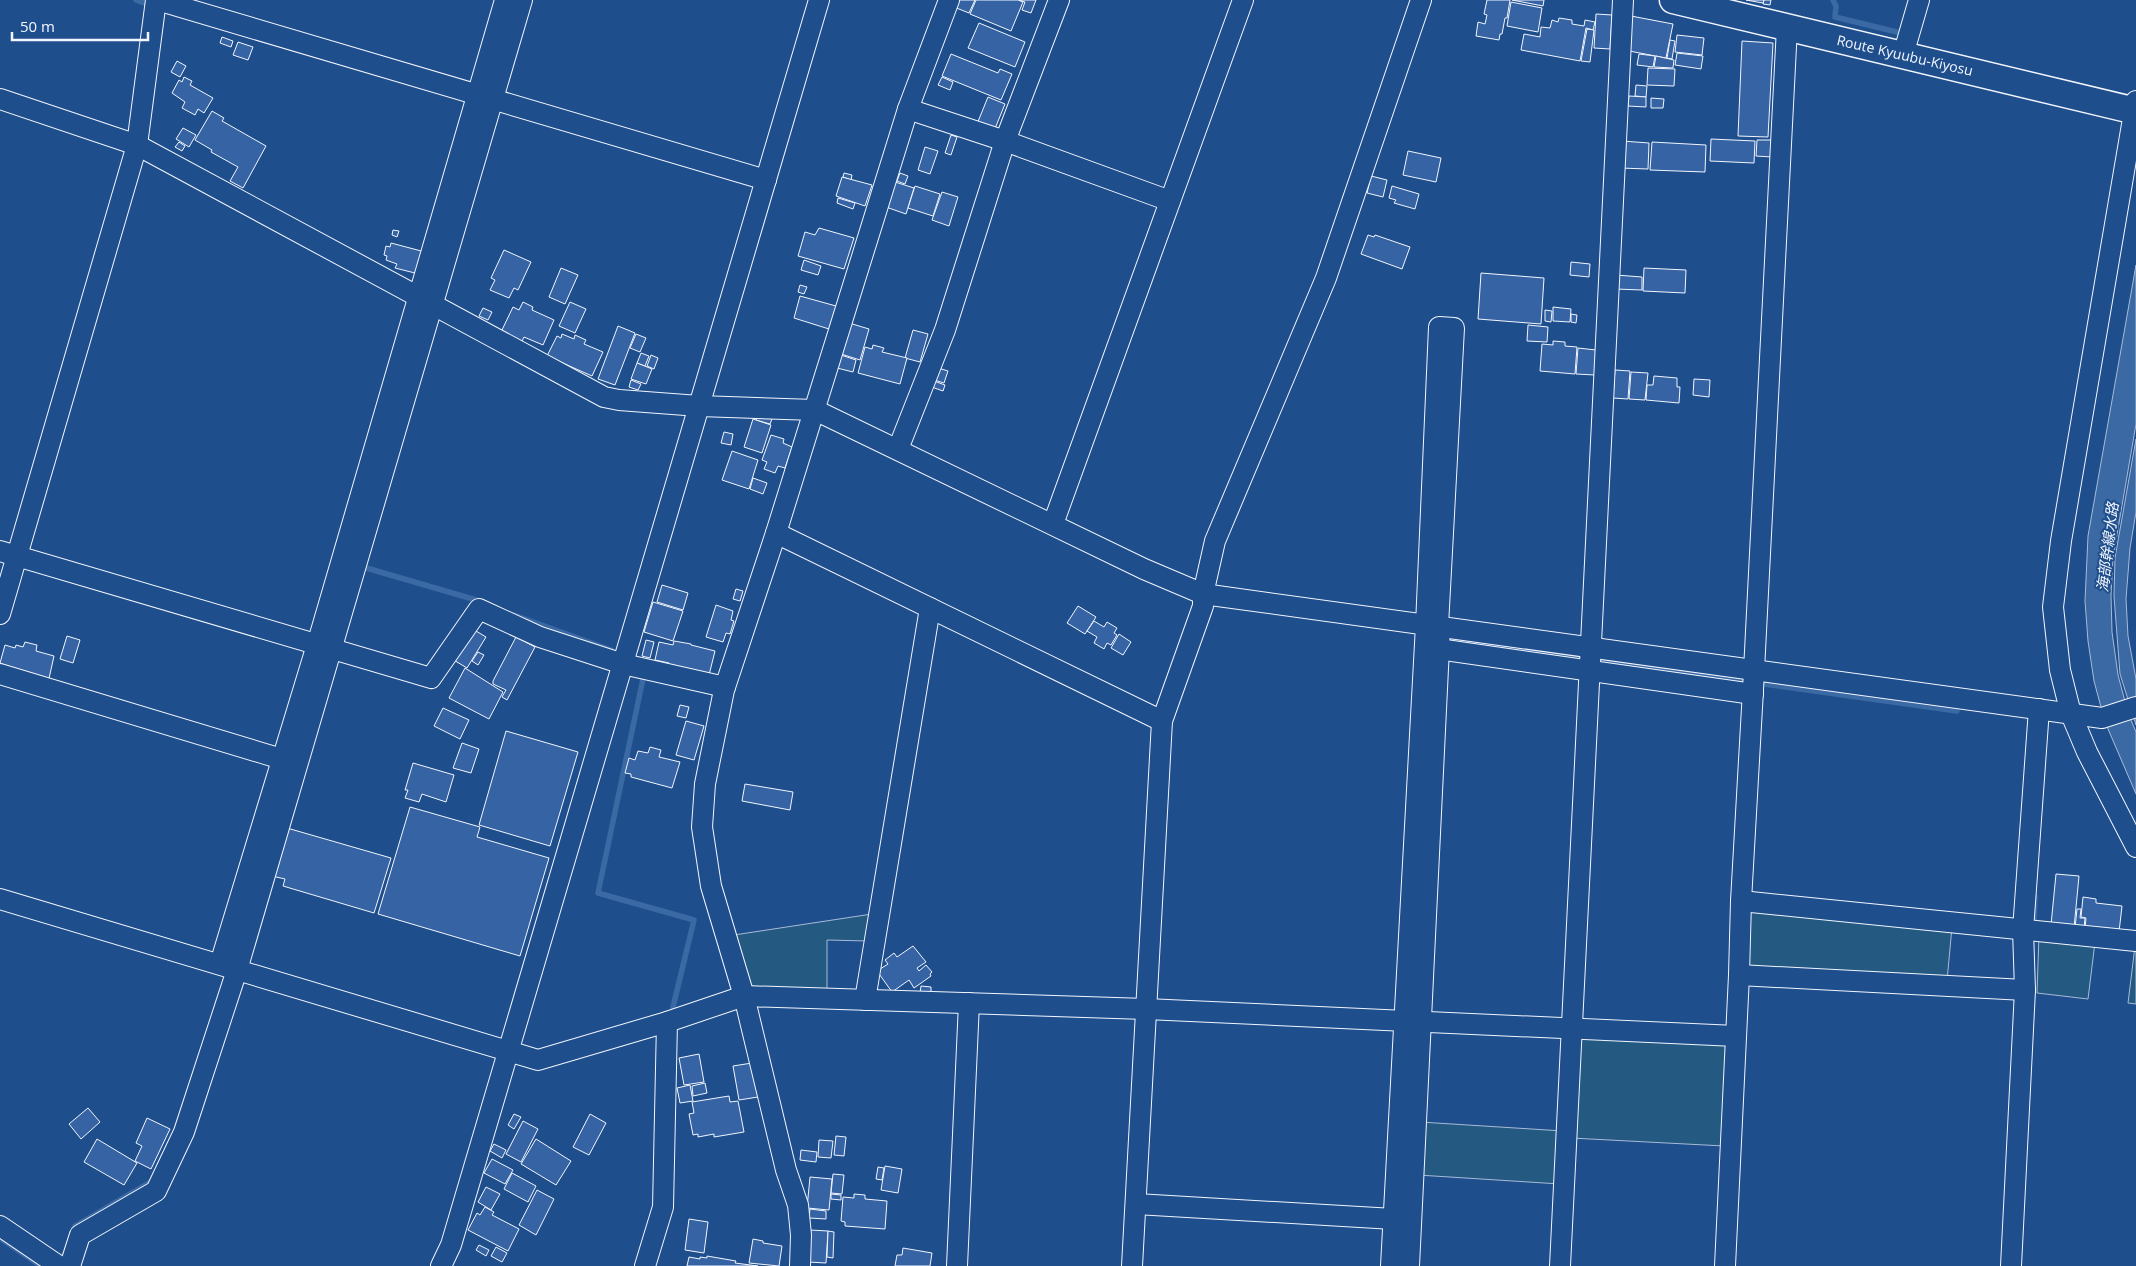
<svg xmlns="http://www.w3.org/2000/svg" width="2136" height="1266" font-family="'Open Sans','Noto Sans JP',sans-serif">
	<rect width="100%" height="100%" fill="#1f4e8c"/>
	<g fill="#245a82" stroke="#a8bbd7">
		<polygon points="1748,910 1952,927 1947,981 1749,972"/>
		<polygon points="872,914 867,941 827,940 827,993 750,986 734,935"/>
		<polygon points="2039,935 2095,942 2088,999 2037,993"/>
		<polygon points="2135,946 2136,947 2136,1004 2128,1003"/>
		<polygon points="1582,1035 1725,1042 1730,1046 1724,1146 1571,1138 1577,1041"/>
		<polygon points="1420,1122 1563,1131 1560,1184 1418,1175"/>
	</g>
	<g fill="#3b69a3" stroke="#a8bbd7">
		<polygon points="2136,265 2136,424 2113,558 2111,595 2112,632 2118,675 2128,713 2136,732 2136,794 2105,722 2094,681 2088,641 2085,601 2088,536"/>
		<polygon points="2136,439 2136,512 2130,548 2126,599 2128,636 2136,679 2136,725 2120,674 2114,596 2115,558"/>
	</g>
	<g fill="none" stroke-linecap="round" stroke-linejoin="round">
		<g stroke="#3b69a3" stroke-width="5.5">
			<polyline points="136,0 144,3"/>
			<polyline points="1833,0 1836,6 1835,17 1897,32"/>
			<polyline points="363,567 483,602"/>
			<polyline points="514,615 611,650"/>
			<polyline points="1442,639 1957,711"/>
			<polyline points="644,674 598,893 694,920 673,1007"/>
			<polyline points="2034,927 2035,896"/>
			<polyline points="73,1232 75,1226 152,1181 153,1179"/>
			<polyline points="0,1238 41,1266"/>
		</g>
	</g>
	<g fill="#3563a3" stroke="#f2f6ff">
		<polygon points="957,0 975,0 969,13 954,7"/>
		<polygon points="976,0 1018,0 1023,2 1011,31 970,14"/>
		<polygon points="1019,0 1036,0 1031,13 1022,10 1025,2"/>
		<polygon points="1487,0 1510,0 1507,18 1505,18 1502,34 1500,34 1499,40 1476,36 1478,22 1485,24 1487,15 1484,14"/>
		<polygon points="1512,0 1544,0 1543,6"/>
		<polygon points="1746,0 1764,0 1763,3"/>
		<polygon points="1764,0 1771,0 1770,5 1763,4"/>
		<polygon points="1511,2 1542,8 1538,32 1507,26"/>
		<polygon points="1596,14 1612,15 1610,49 1594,48"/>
		<polygon points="1631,16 1673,24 1666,58 1624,50"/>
		<polygon points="1559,18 1572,20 1572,24 1584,26 1585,20 1595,22 1593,30 1586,28 1580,61 1521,50 1524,34 1540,37 1541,27 1550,28 1552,20 1558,22"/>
		<polygon points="979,23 1025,42 1015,67 968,48"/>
		<polygon points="1587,29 1594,30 1590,62 1581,61"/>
		<polygon points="1677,35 1704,38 1702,55 1675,52"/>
		<polygon points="222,37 233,41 231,47 220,43"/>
		<polygon points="1670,40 1675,41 1672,59 1667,58"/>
		<polygon points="1742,41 1773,43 1768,137 1738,136"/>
		<polygon points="238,42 253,47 248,60 233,55"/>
		<polygon points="1677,53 1703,56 1701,69 1675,65"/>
		<polygon points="951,54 998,73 1000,69 1012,74 1001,100 942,76"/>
		<polygon points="1639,54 1655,56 1653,67 1637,65"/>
		<polygon points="1656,56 1674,60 1673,68 1654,67"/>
		<polygon points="177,61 186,66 180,77 171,72"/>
		<polygon points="1648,68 1675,69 1674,86 1647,85"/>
		<polygon points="184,77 192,81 190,85 213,98 204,113 198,109 195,115 182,108 185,102 172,93 179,80 182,82"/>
		<polygon points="942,77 953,82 950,90 938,85"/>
		<polygon points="1636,85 1647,86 1646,97 1635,96"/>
		<polygon points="1629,96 1646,97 1646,107 1628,106"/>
		<polygon points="988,97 1005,104 994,131 977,124"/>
		<polygon points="1651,98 1664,99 1663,108 1651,108"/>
		<polygon points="212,111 224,118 222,121 266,146 243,188 230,181 238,167 211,152 212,150 195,140"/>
		<polygon points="183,128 196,135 189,147 176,139"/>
		<polygon points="951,135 957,137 951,155 945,153"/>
		<polygon points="1711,139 1755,141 1754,163 1710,161"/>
		<polygon points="1757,140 1772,140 1772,157 1756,156"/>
		<polygon points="1622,141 1649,143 1648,169 1620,168"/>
		<polygon points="179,142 185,146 182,151 175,147"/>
		<polygon points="1652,142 1706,145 1705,172 1650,170"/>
		<polygon points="925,147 938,151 930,174 918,170"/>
		<polygon points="1408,151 1441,158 1436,182 1403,175"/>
		<polygon points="844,173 852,175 851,180 843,177"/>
		<polygon points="900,173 908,176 905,184 897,181"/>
		<polygon points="1371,176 1387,180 1383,197 1367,193"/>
		<polygon points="842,177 872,185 865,206 836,196"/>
		<polygon points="895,182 914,188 906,214 886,207"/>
		<polygon points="915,186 940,194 933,216 908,208"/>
		<polygon points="1392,186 1419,194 1415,209 1394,203 1396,200 1389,198"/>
		<polygon points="942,192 958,197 949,226 932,220"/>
		<polygon points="838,198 855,203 853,209 837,203"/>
		<polygon points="819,228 854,238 844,269 798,256 805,232 815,235"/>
		<polygon points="393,230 399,231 397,237 392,235"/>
		<polygon points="1368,235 1374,237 1375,235 1410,247 1402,269 1361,254"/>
		<polygon points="391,243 425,252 419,274 395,268 397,264 386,260 387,256 384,255 386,246 390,247"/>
		<polygon points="504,250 531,262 518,290 514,288 509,298 490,290 495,280 491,278"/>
		<polygon points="804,260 821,266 818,275 801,270"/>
		<polygon points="1571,262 1590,264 1589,277 1570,275"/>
		<polygon points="561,268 578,275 565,304 549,297"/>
		<polygon points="1644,268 1686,270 1685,293 1643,291"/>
		<polygon points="1481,273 1544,278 1541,324 1478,319"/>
		<polygon points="1616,275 1642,277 1642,290 1615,289"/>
		<polygon points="800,285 807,287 804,294 798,292"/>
		<polygon points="800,296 836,306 829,329 794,318"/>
		<polygon points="523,302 533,307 532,310 554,320 543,345 524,337 522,341 501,332 513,307 519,310"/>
		<polygon points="570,302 586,309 575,333 559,326"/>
		<polygon points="1553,307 1571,309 1570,322 1553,321"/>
		<polygon points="483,308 492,312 488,320 479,316"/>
		<polygon points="1545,310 1552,311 1551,322 1545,321"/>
		<polygon points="1571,314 1577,315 1576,323 1571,322"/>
		<polygon points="849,323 869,329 860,360 841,354"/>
		<polygon points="1528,325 1548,327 1547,342 1527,341"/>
		<polygon points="618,326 635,333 615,385 598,379"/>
		<polygon points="913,330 928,334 920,362 905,358"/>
		<polygon points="562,334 574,339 575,335 586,340 584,344 603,352 592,376 547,356 557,336 561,338"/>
		<polygon points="636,334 646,338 640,352 630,348"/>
		<polygon points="1553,341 1565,342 1565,346 1577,347 1575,374 1540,371 1542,344 1553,345"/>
		<polygon points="873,345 884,348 882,352 907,358 900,384 858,373 865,347 872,349"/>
		<polygon points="1578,348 1596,350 1595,375 1576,374"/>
		<polygon points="641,353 649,356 645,366 637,363"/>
		<polygon points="651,355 658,358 654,369 647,366"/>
		<polygon points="841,355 856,360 853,372 837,368"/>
		<polygon points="637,363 652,369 646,384 631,379"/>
		<polygon points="935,367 948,371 944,383 931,379"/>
		<polygon points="1615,370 1630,371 1628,399 1613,398"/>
		<polygon points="1631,372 1648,373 1645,400 1629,399"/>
		<polygon points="1654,376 1677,378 1677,387 1680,387 1679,403 1646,400 1647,385 1653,385"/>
		<polygon points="1694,379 1710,380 1709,397 1693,395"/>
		<polygon points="631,380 641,384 638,390 629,387"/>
		<polygon points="931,380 945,385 943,391 929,386"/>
		<polygon points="758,414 772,419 770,424 756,420"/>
		<polygon points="753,419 771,425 762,453 744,447"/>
		<polygon points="724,432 733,434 731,445 721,443"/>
		<polygon points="771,435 784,439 783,443 792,447 785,468 778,466 775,473 764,469 767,462 762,460"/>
		<polygon points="732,451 758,460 749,489 722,480"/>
		<polygon points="753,478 767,483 763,494 750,489"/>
		<polygon points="662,585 688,593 683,610 657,602"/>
		<polygon points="736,589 743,591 740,601 733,599"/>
		<polygon points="653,602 683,611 673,641 644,632"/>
		<polygon points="716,605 733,611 731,620 734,621 730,634 726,633 723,642 706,637"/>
		<polygon points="1078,606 1096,617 1085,634 1067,623"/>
		<polygon points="1094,621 1104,627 1107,622 1117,628 1114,633 1117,635 1111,645 1107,643 1104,649 1094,643 1097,637 1087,631"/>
		<polygon points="471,628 486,637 467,668 452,659"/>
		<polygon points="1119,634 1131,642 1123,655 1111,648"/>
		<polygon points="67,636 80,640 73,663 60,659"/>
		<polygon points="516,637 535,647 507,700 502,697 506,690 493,684 493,681"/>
		<polygon points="646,640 654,642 650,658 642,656"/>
		<polygon points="674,641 691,644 691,645 715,651 709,675 668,666 669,663 655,660 659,642 673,645"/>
		<polygon points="25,642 37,645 36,651 54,656 48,683 0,663 5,645 15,648 16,645 23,647"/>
		<polygon points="478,652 484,655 478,665 472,661"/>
		<polygon points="465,668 503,692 489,719 449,698"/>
		<polygon points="680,705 689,707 686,718 677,716"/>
		<polygon points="443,708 469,720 460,739 434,726"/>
		<polygon points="686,721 704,726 694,760 676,755"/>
		<polygon points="506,731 578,752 550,846 479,825"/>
		<polygon points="462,743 479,749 471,773 453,768"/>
		<polygon points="650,747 661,750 659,757 680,762 672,788 631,777 631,774 625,773 629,758 635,760 638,751 648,753"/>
		<polygon points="413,763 454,775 446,802 422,794 419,802 405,798 408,790 405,790"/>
		<polygon points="745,784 793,792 790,810 742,801"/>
		<polygon points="410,807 480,827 477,837 549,858 520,956 378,914"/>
		<polygon points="287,828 391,858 374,913 283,886 285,879 272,876"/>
		<polygon points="2056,874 2079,876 2074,928 2051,925"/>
		<polygon points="2083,897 2096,899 2096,903 2122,906 2119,932 2085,929 2086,918 2081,917"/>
		<polygon points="2077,909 2081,909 2080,918 2085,918 2084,928 2075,928"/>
		<polygon points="913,946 926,962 917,968 919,971 926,965 932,972 930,974 931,976 914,988 909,980 892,992 877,971 888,964 885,960 894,953 897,957"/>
		<polygon points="921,986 931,987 931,994 920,993"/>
		<polygon points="699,1054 704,1082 684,1085 679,1058"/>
		<polygon points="752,1063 758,1097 739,1100 733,1066"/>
		<polygon points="705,1083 707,1093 693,1096 692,1086"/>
		<polygon points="690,1085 693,1101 680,1103 677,1088"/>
		<polygon points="729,1096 730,1102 738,1101 744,1132 714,1137 714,1134 698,1137 698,1134 693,1135 689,1114 694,1113 692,1102"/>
		<polygon points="88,1108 100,1122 81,1139 69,1124"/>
		<polygon points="514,1114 521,1117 514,1129 508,1125"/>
		<polygon points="590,1114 606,1123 589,1155 573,1147"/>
		<polygon points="147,1118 170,1129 151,1169 135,1161 142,1146 136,1143"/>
		<polygon points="523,1121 538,1129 521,1162 506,1154"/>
		<polygon points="836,1136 846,1137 844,1156 834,1155"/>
		<polygon points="97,1139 137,1163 124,1185 84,1162"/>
		<polygon points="536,1139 571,1161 556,1185 521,1164"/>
		<polygon points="819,1140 833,1141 831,1158 818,1157"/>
		<polygon points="494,1144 506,1150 502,1158 490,1151"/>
		<polygon points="801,1150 817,1152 816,1162 800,1160"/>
		<polygon points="492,1159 513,1170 505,1184 484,1173"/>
		<polygon points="885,1166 902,1169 898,1193 881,1190"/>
		<polygon points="878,1167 884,1168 882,1180 876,1179"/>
		<polygon points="512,1173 536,1186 528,1202 504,1189"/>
		<polygon points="833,1174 844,1175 842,1194 831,1193"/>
		<polygon points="810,1177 832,1179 829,1210 807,1208"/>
		<polygon points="486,1187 500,1194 491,1210 478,1202"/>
		<polygon points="537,1190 554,1199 536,1235 519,1225"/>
		<polygon points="831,1194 841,1195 841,1200 831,1199"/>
		<polygon points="854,1194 865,1195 865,1199 887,1201 885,1229 845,1226 845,1222 841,1221 843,1197 854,1198"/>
		<polygon points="485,1207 494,1212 492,1215 519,1229 508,1251 468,1230 477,1213 480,1215"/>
		<polygon points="810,1209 826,1211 826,1219 809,1218"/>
		<polygon points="689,1219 708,1222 704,1253 685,1250"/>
		<polygon points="810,1230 828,1231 826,1263 808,1262"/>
		<polygon points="828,1231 834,1232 833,1258 827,1257"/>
		<polygon points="753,1239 763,1241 763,1243 782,1246 779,1266 749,1263"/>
		<polygon points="479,1245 489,1250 486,1256 476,1250"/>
		<polygon points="496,1247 507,1253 502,1262 491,1256"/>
		<polygon points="903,1248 932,1253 930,1266 895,1266 897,1255 902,1255"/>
		<polygon points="707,1256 736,1261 735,1263 758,1266 687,1266 689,1257 700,1259 700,1257 707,1258"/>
	</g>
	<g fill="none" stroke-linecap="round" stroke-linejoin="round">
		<defs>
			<g id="minor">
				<polyline points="157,0 766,180"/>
				<polyline points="1903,55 1919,0"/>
				<polyline points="0,99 137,145 604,397 619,400 699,406 815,410 1144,569 1203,594 2102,718 2136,707"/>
				<polyline points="2136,101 2061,541 2053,607 2060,670 2071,714 2087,752 2136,847"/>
				<polyline points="908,109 1005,141 1170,201"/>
				<polyline points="898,449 945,330 1005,141 1059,0"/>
				<polyline points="1053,524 1243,0"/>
				<polyline points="776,533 1162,721"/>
				<polyline points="0,551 431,678 479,609 540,637 623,664 725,687"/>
				<polyline points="0,614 137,145 156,0"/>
				<polyline points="1438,649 1753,694"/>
				<polyline points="0,674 295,763"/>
				<polyline points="0,899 538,1060 667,1022 744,996 1146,1009 1736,1036"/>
				<polyline points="1741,901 2136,941"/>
				<polyline points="220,964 317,645 505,0"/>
				<polyline points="1739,975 2025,990"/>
				<polyline points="865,1000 930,608"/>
				<polyline points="1136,1204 1394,1219"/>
				<polyline points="0,1226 59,1266"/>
				<polyline points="70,1266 80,1235 156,1191 184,1132 237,970 522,0"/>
				<polyline points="441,1266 451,1245 819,0"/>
				<polyline points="645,1266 663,1207 667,1022"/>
				<polyline points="800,1266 801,1235 798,1205 786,1170 744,996 711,886 702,827 705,784 724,690 776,533 908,109 949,0"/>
				<polyline points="957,1266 969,1003"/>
				<polyline points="1132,1266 1162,721 1203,606 1203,594 1215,541 1326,278 1421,0"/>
				<polyline points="1391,1266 1426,625 1439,327 1454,328 1438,626"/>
				<polyline points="1409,1266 1440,627"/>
				<polyline points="1560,1266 1623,0"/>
				<polyline points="1725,1266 1739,975 1741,901 1753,690 1787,27"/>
				<polyline points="2011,1266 2025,990 2023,930 2039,709"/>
			</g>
			<polyline id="major" points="1673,0 2136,111"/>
		</defs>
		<use href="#minor" stroke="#f2f6ff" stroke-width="22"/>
		<use href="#major" stroke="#f2f6ff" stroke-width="29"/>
		<use href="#minor" stroke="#1f4e8c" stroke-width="20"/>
		<use href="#major" stroke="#1f4e8c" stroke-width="26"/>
	</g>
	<g text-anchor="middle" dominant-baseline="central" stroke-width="4" stroke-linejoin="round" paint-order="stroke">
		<g font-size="14" fill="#f2f6ff" stroke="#1f4e8c">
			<text transform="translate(1905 55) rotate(13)">Route Kyuubu-Kiyosu</text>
		</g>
		<g font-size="15" font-style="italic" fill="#f2f6ff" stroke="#1f4e8c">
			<text transform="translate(2107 547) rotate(-83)">海部幹線水路</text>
		</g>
	</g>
	<path d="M12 32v8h136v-8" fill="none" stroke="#f2f6ff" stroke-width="2.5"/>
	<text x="20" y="32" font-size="15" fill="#f2f6ff" stroke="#1f4e8c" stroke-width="4" paint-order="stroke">50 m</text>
</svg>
